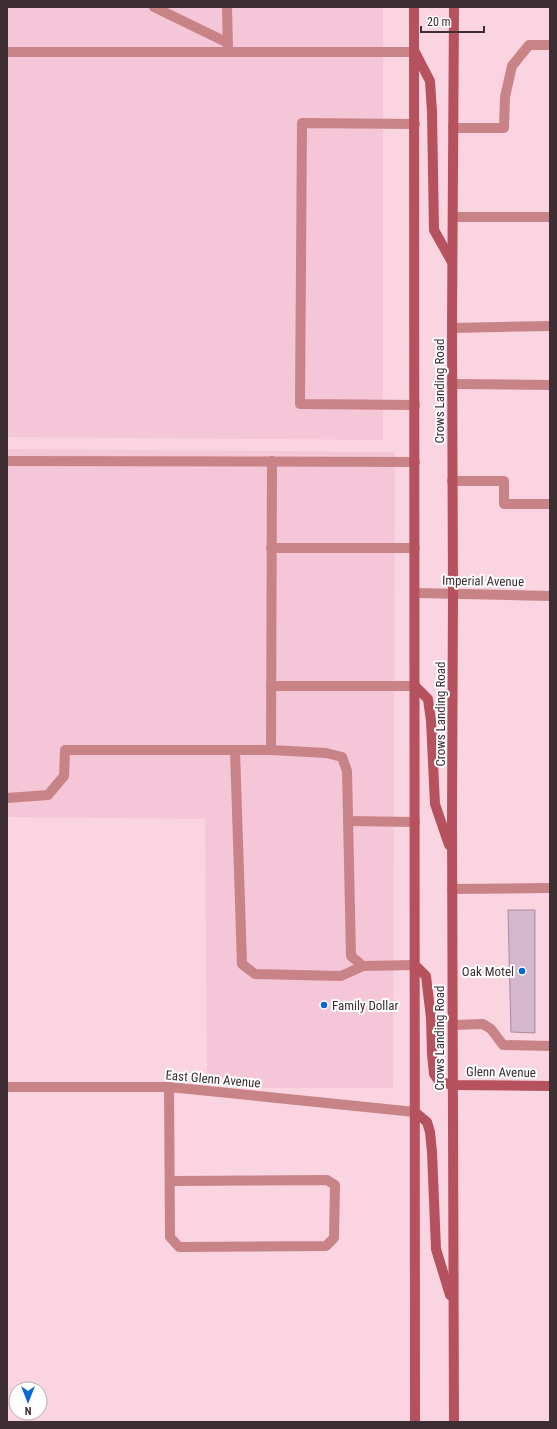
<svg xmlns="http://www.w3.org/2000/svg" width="557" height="1429" font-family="'Roboto Condensed',sans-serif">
	<rect width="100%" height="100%" fill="#fbd4e1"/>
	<g fill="#f4c6d7">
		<polygon points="7,7 383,7 383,440 7,437"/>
		<polygon points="7,449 395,452 393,1088 257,1088 207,1073 205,819 7,817"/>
	</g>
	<polygon fill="#d5b7cd" stroke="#a78aa0" points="508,910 535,910 535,1033 511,1032"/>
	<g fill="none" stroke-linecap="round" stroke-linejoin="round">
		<g stroke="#c88387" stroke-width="10">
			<polyline points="154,7 228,43"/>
			<polyline points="227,7 228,49"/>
			<polyline points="7,52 415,52"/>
			<polyline points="415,124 302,123 300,404 415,405"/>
			<polyline points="453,128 504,128 505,97 512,66 529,45 550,45"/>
			<polyline points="453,217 550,217"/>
			<polyline points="452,328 550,326"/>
			<polyline points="452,384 550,385"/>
			<polyline points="7,461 415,462"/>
			<polyline points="452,481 504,481 504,504 550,504"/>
			<polyline points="271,548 415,548"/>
			<polyline points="271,686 415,686"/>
			<polyline points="235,750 242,964 255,974 341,976 363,966"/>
			<polyline points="271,750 272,461"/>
			<polyline points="7,798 48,795 64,776 65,750 271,750 326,753 342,757 347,771 351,956 363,966 415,965"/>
			<polyline points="348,821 415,822"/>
			<polyline points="452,889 550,888"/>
			<polyline points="453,1025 483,1024 491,1029 503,1045 550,1046"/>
			<polyline points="169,1087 170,1237 179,1247 326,1246 334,1238 335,1185 327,1180 170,1181"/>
		</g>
		<g stroke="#c88387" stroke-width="10">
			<polyline points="415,593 550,596"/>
			<polyline points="7,1087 169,1087 415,1112"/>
		</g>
		<g stroke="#b5525d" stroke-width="10">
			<polyline points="414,7 415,1422"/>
			<polyline points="416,54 430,81 432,112 434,230 452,262"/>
			<polyline points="415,686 428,699 431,721 435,804 449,845"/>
			<polyline points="415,965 426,976 431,1018 432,1054 434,1074 439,1081 452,1085 550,1086"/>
			<polyline points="415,1112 427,1122 430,1132 432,1152 436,1249 450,1295"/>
			<polyline points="454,1422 452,821 453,593 452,328 454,7"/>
		</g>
	</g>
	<g fill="#0768d1" stroke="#fff" stroke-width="1.5">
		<circle cx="522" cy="971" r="4"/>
		<circle cx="324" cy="1005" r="4"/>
	</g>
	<g text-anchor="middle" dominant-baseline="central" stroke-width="4" stroke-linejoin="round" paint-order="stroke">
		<g font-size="13" fill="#3d2e34" stroke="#fff">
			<text transform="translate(439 391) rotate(-90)">Crows Landing Road</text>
			<text transform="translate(483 581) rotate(1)">Imperial Avenue</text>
			<text transform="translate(440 714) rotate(-90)">Crows Landing Road</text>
			<text transform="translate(439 1038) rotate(-90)">Crows Landing Road</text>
			<text transform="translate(501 1072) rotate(1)">Glenn Avenue</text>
			<text transform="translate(213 1079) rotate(5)">East Glenn Avenue</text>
		</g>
		<g font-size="13" fill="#3d2e34" stroke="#fff" text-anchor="end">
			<text x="514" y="971">Oak Motel</text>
			<text x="332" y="1005" text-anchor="start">Family Dollar</text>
		</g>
	</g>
	<rect width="557" height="1429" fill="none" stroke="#3d2e34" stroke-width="16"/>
	<g transform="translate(28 1401) rotate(180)"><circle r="19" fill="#ffffff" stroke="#b1abae"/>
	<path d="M0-3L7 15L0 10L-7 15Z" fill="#0768d1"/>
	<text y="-6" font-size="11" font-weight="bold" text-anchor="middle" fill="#3d2e34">N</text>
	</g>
	<path d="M421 26v6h63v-6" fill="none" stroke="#3d2e34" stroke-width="2"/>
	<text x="427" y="26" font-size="12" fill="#3d2e34" stroke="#ffffff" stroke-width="3" paint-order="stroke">20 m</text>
</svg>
